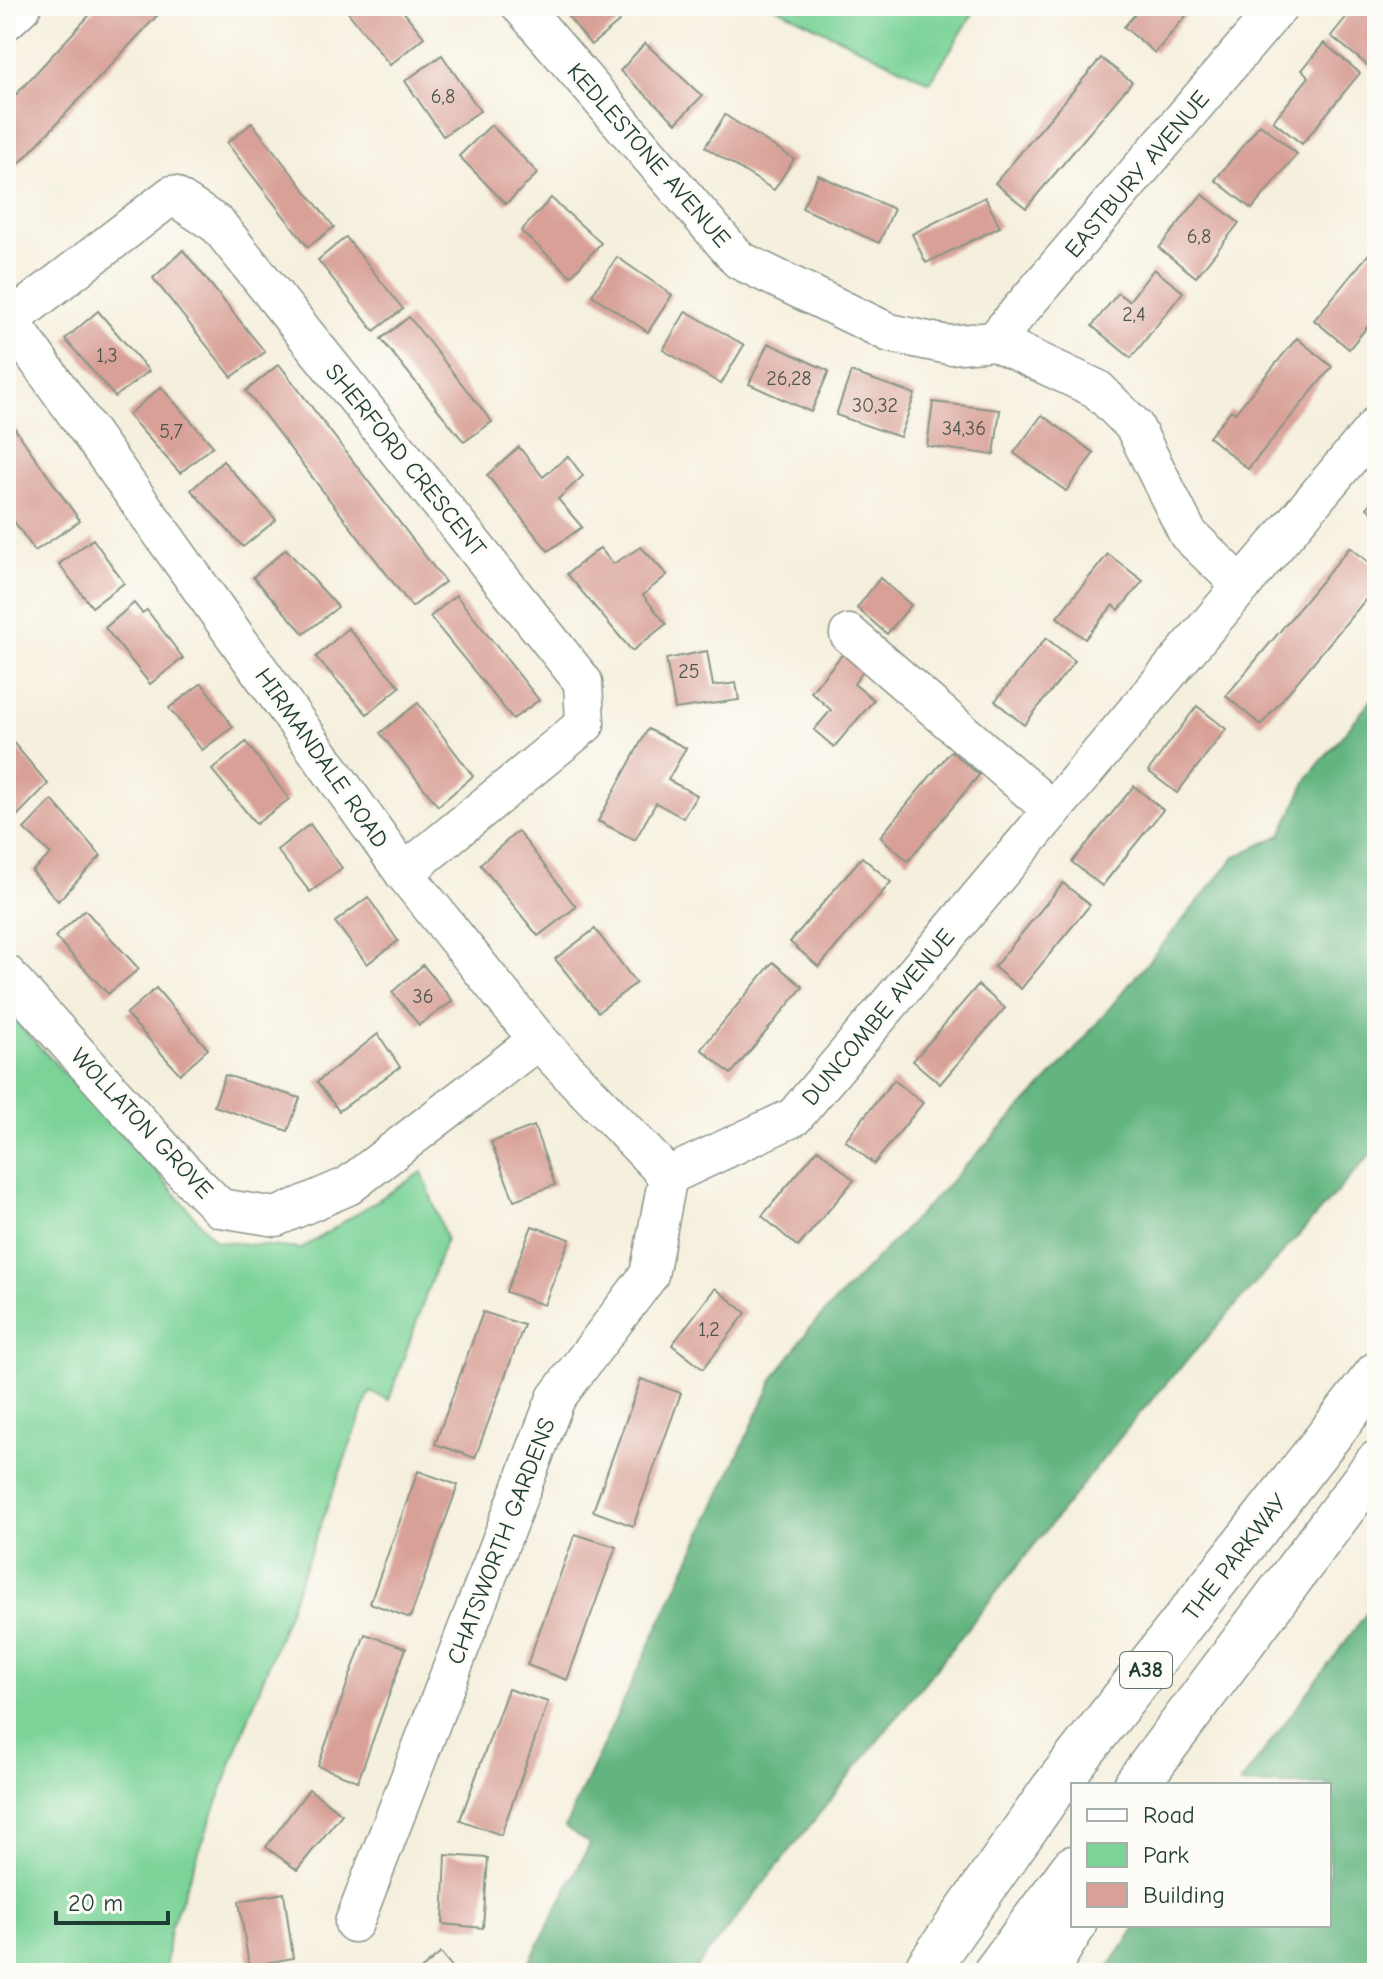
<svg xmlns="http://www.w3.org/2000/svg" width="1383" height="1979" font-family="'Comic Neue',sans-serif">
	<rect width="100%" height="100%" fill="#fdfcf7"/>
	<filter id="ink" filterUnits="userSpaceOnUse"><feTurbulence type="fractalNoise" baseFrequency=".0125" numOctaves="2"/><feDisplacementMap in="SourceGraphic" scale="16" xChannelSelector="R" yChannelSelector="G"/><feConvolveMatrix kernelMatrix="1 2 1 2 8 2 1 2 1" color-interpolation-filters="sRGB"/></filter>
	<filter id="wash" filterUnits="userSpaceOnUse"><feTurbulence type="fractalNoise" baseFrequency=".006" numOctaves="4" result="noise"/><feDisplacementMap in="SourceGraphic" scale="32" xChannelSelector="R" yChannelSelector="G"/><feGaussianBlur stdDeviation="1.8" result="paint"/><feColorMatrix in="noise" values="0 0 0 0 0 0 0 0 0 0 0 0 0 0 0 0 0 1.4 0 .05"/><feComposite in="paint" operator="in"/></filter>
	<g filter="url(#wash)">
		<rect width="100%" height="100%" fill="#f5efdd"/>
		<g fill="#7bd398" stroke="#4d8866" stroke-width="2">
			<polygon points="773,6 978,6 930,82"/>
			<polygon points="6,1011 156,1171 215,1241 301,1249 422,1172 446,1238 389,1400 370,1392 170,1929 165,1973 6,1973"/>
		</g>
		<g fill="#64b580" stroke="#42795a" stroke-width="2">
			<polygon points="1377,693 1377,1147 1139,1414 692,1973 524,1973 590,1844 565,1827 774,1378 810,1328 1063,1064 1236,856 1281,835 1309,776"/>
			<polygon points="1377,1599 1377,1973 1104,1973 1138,1925 1329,1925 1329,1785 1239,1785"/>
		</g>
		<g id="blocks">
			<g fill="#d8a096">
				<polygon points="98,6 166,6 6,178 6,105"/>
				<polygon points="343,6 399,6 424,37 390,65"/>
				<polygon points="560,6 607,6 619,22 591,45"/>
				<polygon points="1142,6 1194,6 1155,53 1124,27"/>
				<polygon points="1355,6 1362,6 1369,11 1373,6 1377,6 1377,60 1371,68 1331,36"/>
				<polygon points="645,43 702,96 676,123 620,71"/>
				<polygon points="1324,43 1360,73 1302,144 1273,121 1309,77 1302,70"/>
				<polygon points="442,55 480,111 443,136 405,81"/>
				<polygon points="1101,58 1132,82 1026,208 995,183"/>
				<polygon points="725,115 794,159 774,190 705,147"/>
				<polygon points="252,123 334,227 308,247 227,143"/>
				<polygon points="1260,124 1297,154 1252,209 1215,180"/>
				<polygon points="491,125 538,173 506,204 459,156"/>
				<polygon points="818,175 894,209 879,243 802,208"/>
				<polygon points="1202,194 1239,223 1196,277 1159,248"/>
				<polygon points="985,197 1000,227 926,263 912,234"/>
				<polygon points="551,198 601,243 571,276 521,231"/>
				<polygon points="346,237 403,309 374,331 318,260"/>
				<polygon points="1377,244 1377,315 1349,349 1314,320"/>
				<polygon points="183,250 265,352 232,377 153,278"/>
				<polygon points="617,257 672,295 648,332 592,295"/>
				<polygon points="1154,269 1183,292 1131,358 1092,326 1118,293 1129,301"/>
				<polygon points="98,311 149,371 115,397 65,339"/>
				<polygon points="686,311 744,345 721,384 663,350"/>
				<polygon points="409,317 492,422 464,442 381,339"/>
				<polygon points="1297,338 1332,367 1248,469 1209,437 1231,410 1235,413"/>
				<polygon points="768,343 829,371 811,412 749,384"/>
				<polygon points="279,364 445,582 412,607 246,391"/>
				<polygon points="851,372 915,394 900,437 836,415"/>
				<polygon points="161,387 213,446 180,473 128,415"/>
				<polygon points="933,402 1000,410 994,455 927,446"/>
				<polygon points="1042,415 1094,453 1066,491 1014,453"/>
				<polygon points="6,416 80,521 35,551 6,510"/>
				<polygon points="519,447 543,477 568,456 583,476 558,499 582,527 548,551 487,475"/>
				<polygon points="223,461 276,520 243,547 191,490"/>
				<polygon points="1377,496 1377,517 1367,508"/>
				<polygon points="93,539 124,583 92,607 59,564"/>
				<polygon points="641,547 667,575 643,595 666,624 632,651 567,574 600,548 613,564"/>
				<polygon points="1350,547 1377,569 1377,586 1261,725 1226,696"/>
				<polygon points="286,549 338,607 304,634 253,577"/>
				<polygon points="1108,554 1143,581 1119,610 1113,605 1085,639 1057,617"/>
				<polygon points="880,578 911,605 887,634 857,608"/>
				<polygon points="456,595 539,700 513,719 430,617"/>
				<polygon points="134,603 142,613 147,610 183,658 150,684 105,628"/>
				<polygon points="348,628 400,687 367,714 316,657"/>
				<polygon points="1046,638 1075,661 1024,725 995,701"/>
				<polygon points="846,650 866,667 854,684 874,700 834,747 814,730 831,710 811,692"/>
				<polygon points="707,651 713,686 736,683 739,700 675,709 666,659"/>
				<polygon points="202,683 233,727 202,750 169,708"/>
				<polygon points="418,703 473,776 438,806 380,733"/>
				<polygon points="1197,706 1226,729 1177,793 1148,771"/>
				<polygon points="648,729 686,748 668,780 697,795 683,818 656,803 635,840 598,821"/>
				<polygon points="6,734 48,784 16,817 6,807"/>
				<polygon points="246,742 289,799 256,824 212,770"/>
				<polygon points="951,751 979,775 908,861 880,837"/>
				<polygon points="1134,786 1163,810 1102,886 1072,862"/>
				<polygon points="52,800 101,856 58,901 32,871 51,854 24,829"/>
				<polygon points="310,824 342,868 310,892 277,850"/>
				<polygon points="518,831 576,907 538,936 480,864"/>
				<polygon points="862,857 891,882 819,967 790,942"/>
				<polygon points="1063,883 1090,905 1021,989 994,967"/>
				<polygon points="368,897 398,941 367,964 335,922"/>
				<polygon points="85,910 139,969 108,994 55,937"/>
				<polygon points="595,929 636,983 598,1012 555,959"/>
				<polygon points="773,962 803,987 731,1074 701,1049"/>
				<polygon points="423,965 453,1001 419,1025 392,992"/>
				<polygon points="978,985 1005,1008 940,1084 913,1061"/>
				<polygon points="156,988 208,1049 180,1074 126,1014"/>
				<polygon points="378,1034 400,1067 339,1111 317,1082"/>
				<polygon points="225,1075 300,1098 288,1131 214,1106"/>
				<polygon points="894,1080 923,1103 874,1164 845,1140"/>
				<polygon points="534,1126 555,1185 514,1200 491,1142"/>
				<polygon points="818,1149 854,1180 798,1247 762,1216"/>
				<polygon points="532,1226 570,1239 544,1305 506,1292"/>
				<polygon points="715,1288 746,1313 703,1369 672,1345"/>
				<polygon points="483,1312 524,1325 475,1458 435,1444"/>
				<polygon points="641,1379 681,1393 633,1526 593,1511"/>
				<polygon points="418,1471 458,1485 410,1618 370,1603"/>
				<polygon points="575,1534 616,1547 567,1680 527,1665"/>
				<polygon points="365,1634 406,1648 358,1781 318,1766"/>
				<polygon points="508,1689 548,1702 501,1835 460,1820"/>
				<polygon points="309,1789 342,1814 297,1870 266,1847"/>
				<polygon points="446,1855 488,1858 483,1928 443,1924"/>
				<polygon points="284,1893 293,1958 249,1966 239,1901"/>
				<polygon points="441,1953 457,1973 417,1973"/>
			</g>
		</g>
	</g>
	<g filter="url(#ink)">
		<use href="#blocks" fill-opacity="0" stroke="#8a9688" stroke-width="2"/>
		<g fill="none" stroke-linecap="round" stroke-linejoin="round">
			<defs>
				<g id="minor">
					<polyline points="521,6 739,260 890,333 948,345 994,341 1097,389 1134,426 1188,534 1242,586"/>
					<polyline points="6,21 22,6"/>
					<polyline points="6,315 404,873 538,1040 668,1176"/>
					<polyline points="10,320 172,195 218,225 583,682 585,724 404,873"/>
					<polyline points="994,341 1279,6"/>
					<polyline points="849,634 1052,810"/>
					<polyline points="6,974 181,1169 220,1208 276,1217 348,1186 538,1040"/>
					<polyline points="668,1176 794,1117 1377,425"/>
					<polyline points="354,1923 556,1398 649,1275 668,1176"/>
				</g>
				<g id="trunk">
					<polyline points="1136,1785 1377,1463"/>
					<polyline points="924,1973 1053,1789 1377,1374"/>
					<polyline points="995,1973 1073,1868"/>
					<polyline points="1044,1973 1074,1925"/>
				</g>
			</defs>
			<use href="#minor" stroke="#8a9688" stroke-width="41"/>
			<use href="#trunk" stroke="#8a9688" stroke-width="47"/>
			<use href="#minor" stroke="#fff" stroke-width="38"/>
			<use href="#trunk" stroke="#fff" stroke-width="44"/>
		</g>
	</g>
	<g text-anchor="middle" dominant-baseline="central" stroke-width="6" stroke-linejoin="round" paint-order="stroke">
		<g font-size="20" fill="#4d564c">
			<text x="443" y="96">6,8</text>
			<text x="1199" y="236">6,8</text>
			<text x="1134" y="314">2,4</text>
			<text x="107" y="355">1,3</text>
			<text x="789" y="378">26,28</text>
			<text x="875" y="405">30,32</text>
			<text x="964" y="428">34,36</text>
			<text x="171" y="431">5,7</text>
			<text x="689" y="671">25</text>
			<text x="423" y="996">36</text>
			<text x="709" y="1329">1,2</text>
		</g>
		<rect fill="#fdfcf7" stroke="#62766e" stroke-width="2" x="1120" y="1652" width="52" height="36" rx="6"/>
		<g font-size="22" font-weight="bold" fill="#1f3d34">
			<text x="1146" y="1670">A38</text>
		</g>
		<g font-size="24" fill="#1f3d34" stroke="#fdfcf7">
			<text transform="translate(649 155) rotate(49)">KEDLESTONE AVENUE</text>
			<text transform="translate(1137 174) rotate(-50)">EASTBURY AVENUE</text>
			<text transform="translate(406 460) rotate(51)">SHERFORD CRESCENT</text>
			<text transform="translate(322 758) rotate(55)">HIRMANDALE ROAD</text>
			<text transform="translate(878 1017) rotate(-50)">DUNCOMBE AVENUE</text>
			<text transform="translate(142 1123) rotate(47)">WOLLATON GROVE</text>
			<text transform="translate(501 1541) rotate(-69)">CHATSWORTH GARDENS</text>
			<text transform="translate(1235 1557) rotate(-52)">THE PARKWAY</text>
		</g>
	</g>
	<rect width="1383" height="1979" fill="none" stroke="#fdfcf7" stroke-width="32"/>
	<rect x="1071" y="1783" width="260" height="144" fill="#fdfcf7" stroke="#a4b0a9" stroke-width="2"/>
	<rect x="1087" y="1809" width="40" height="12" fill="#ffffff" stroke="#a4b0a9" stroke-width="2"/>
	<text x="1143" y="1823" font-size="24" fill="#1f3d34">Road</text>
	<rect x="1087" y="1843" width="40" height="24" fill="#7bd398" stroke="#a4b0a9" stroke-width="2"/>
	<text x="1143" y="1863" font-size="24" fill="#1f3d34">Park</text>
	<rect x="1087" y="1883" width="40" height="24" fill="#d8a096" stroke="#a4b0a9" stroke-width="2"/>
	<text x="1143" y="1903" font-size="24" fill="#1f3d34">Building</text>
	<path d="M56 1911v12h112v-12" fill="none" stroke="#1f3d34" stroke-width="4"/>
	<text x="68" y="1911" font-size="24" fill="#1f3d34" stroke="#fdfcf7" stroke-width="6" paint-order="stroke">20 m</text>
</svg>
